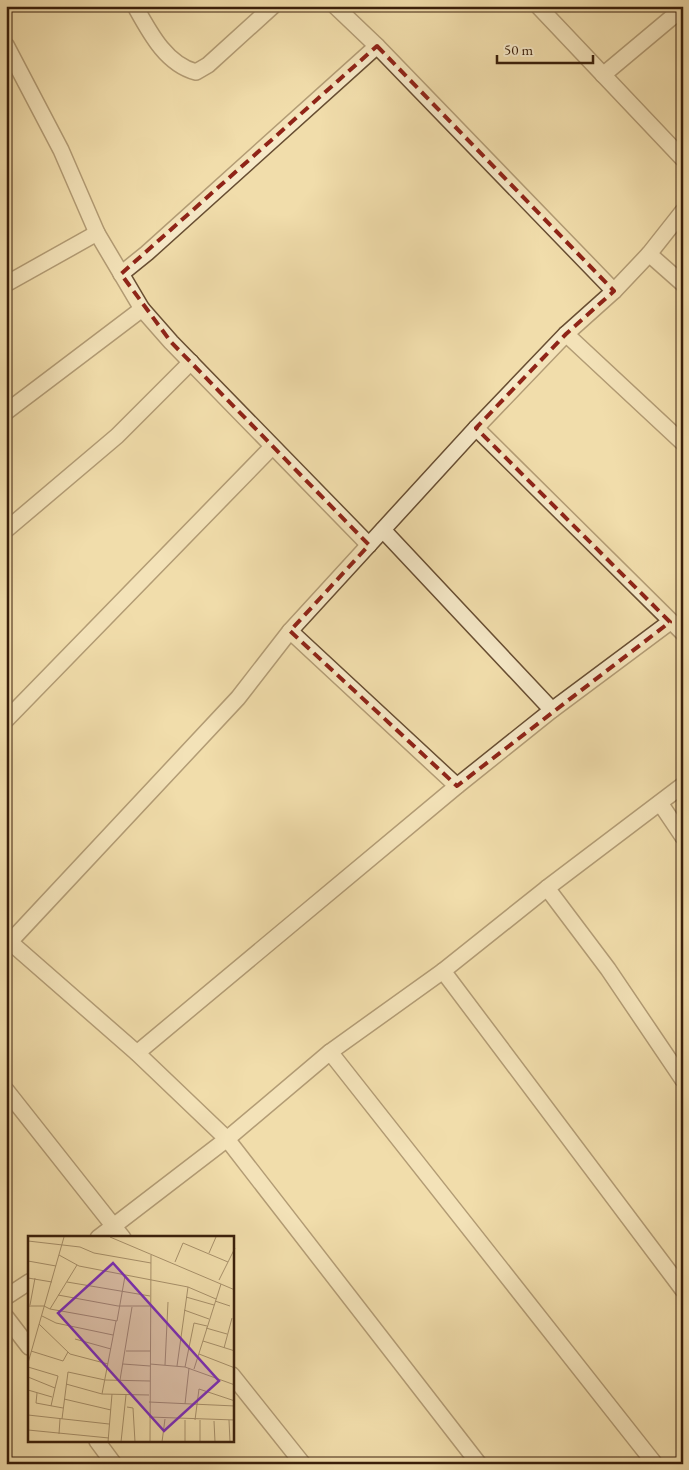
<svg xmlns="http://www.w3.org/2000/svg" width="689" height="1470" font-family="'EB Garamond',serif">
	<rect width="100%" height="100%" fill="#f1ddab"/>
	<filter id="stains"><feTurbulence type="fractalNoise" baseFrequency=".004" numOctaves="4"/><feColorMatrix values="0 0 0 0 .2 0 0 0 0 .09 0 0 0 0 .02 0 0 0 .5 -.17"/></filter>
	<radialGradient id="worn" r=".72"><stop offset=".6" stop-color="#630" stop-opacity="0"/><stop offset="1" stop-color="#630" stop-opacity=".3"/></radialGradient>
	<g fill="none" stroke-linecap="round" stroke-linejoin="round">
		<defs>
			<g id="minor">
				<path d="M135 6C150 33 166 64 196 72L208 65 273 6"/>
				<polyline points="335,6 377,46 614,291"/>
				<polyline points="538,6 683,159"/>
				<polyline points="6,45 61,150 97,233 142,309 171,342 369,545"/>
				<polyline points="603,75 683,8"/>
				<polyline points="649,254 683,284"/>
				<polyline points="121,274 147,253 377,46"/>
				<polyline points="6,284 97,233"/>
				<polyline points="566,334 683,443"/>
				<polyline points="6,412 142,309"/>
				<polyline points="476,428 683,633"/>
				<polyline points="6,530 117,436 191,362"/>
				<polyline points="383,530 552,710"/>
				<polyline points="290,631 457,786"/>
				<polyline points="6,720 272,447"/>
				<polyline points="660,803 683,837"/>
				<polyline points="547,888 608,969 683,1080"/>
				<polyline points="10,942 137,1053 227,1139 479,1464"/>
				<polyline points="6,946 238,698 290,631 476,428 566,334 614,291 649,254 683,211"/>
				<polyline points="443,971 683,1290"/>
				<polyline points="330,1052 443,971 547,888 683,785"/>
				<polyline points="137,1053 457,786 552,710 670,622"/>
				<polyline points="6,1090 123,1238"/>
				<polyline points="98,1238 227,1139 330,1052 655,1464"/>
				<polyline points="6,1297 29,1282"/>
				<polyline points="6,1317 29,1347"/>
				<polyline points="232,1375 303,1464"/>
				<polyline points="97,1441 114,1464"/>
			</g>
		</defs>
		<use href="#minor" stroke="#684e32" stroke-width="18"/>
		<use href="#minor" stroke="#f6e9c8" stroke-width="15"/>
	</g>
	<path d="M0 0H689V1470H0ZM377 46 614 291 566 334 476 428 670 622 457 786 290 631 369 545 171 342 121 274Z" fill="#f1ddab" fill-opacity=".55" fill-rule="evenodd"/>
	<path fill="none" stroke="#8f2418" stroke-width="4" stroke-dasharray="10 6" stroke-linejoin="round" d="M377 46 614 291 566 334 476 428 670 622 457 786 290 631 369 545 171 342 121 274Z"/>
	<g transform="translate(28 1236)">
		<rect width="206" height="206" fill="#f1ddab"/>
		<path fill="none" stroke="#a8916b" stroke-width="1" d="M82 1 207 54M0 5 52 11 66 17 123 27M181 17 188 1M31 19 51 30 160 51 188 63M0 25 28 30M147 26 155 7 200 26M0 42 24 46M191 44 207 12M39 46 122 60M30 59 90 70H122M158 61 186 69M187 65 202 70M2 69 7 42M0 70H16L22 73 89 85 97 40M22 73 49 29M156 74 181 83M14 80 28 87 85 99M11 88 42 118 80 128M178 92 199 98M47 103 83 113M175 105 207 115M196 112 204 82M3 115 35 125 40 116M98 115H122M171 118 207 132M0 127 36 1M95 128 122 130M122 128 157 131 207 149M137 129 140 66M149 130 160 51M0 131 30 140 27 152 0 141M157 131 166 87 179 90M166 133 193 48M92 144 104 71M38 148 74 158 121 159M0 154 24 161M9 157 8 167 35 172M74 158 88 85M36 163 83 174M121 166 207 170M157 168 161 132M23 170 27 152M99 171 105 172 107 206M0 179 81 188M121 181 207 184M34 183 40 136 77 144 122 145M167 184 171 153 207 165M172 184V206M201 184 202 206M186 185 187 206M0 194 81 202M31 198 32 183M80 206 84 158M93 206 98 159M122 206 123 19M134 206 137 183M157 206V184"/>
		<path fill="#7b2cbf" fill-opacity="0.15" stroke="#7b2cbf" stroke-width="2.5" d="M85 27 191 145 136 195 30 77Z"/>
		<rect width="206" height="206" fill="none" stroke="#3a1f0a" stroke-width="2.5"/>
	</g>
	<rect width="689" height="1470" fill="none" stroke="#f1ddab" stroke-width="25"/>
	<rect x="8" y="8" width="674" height="1455" fill="none" stroke="#3a1f0a" stroke-width="2.5"/>
	<rect x="12" y="12" width="664" height="1445" fill="none" stroke="#3a1f0a"/>
	<path d="M497 55v8h96v-8" fill="none" stroke="#3a1f0a" stroke-width="2.5"/>
	<text x="504" y="55" font-size="15" fill="#3a1f0a" stroke="#f6e9c8" stroke-width="4" paint-order="stroke">50 m</text>
	<rect width="100%" height="100%" filter="url(#stains)"/>
	<rect width="100%" height="100%" fill="url(#worn)"/>
</svg>
